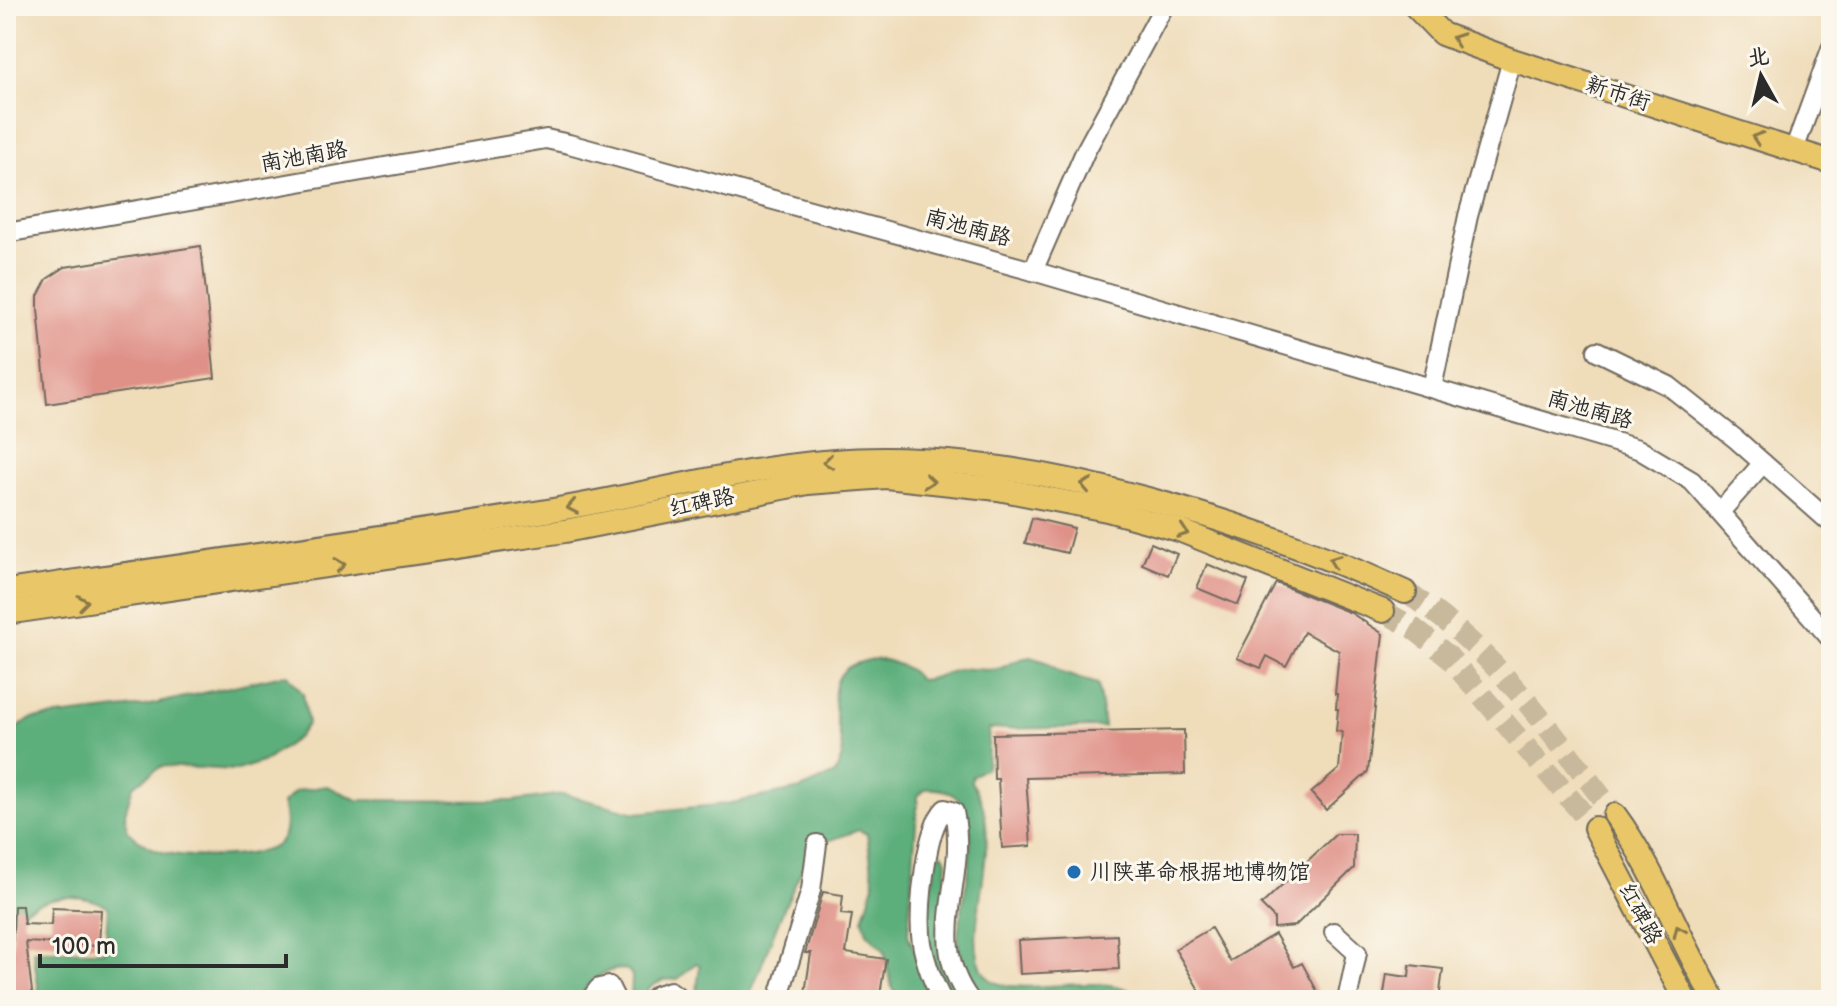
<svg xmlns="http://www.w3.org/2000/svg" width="1837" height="1006" font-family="'Balsamiq Sans','LXGW WenKai TC',sans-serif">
	<rect width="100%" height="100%" fill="#fbf7ec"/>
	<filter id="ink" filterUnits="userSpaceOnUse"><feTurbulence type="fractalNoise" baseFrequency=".0125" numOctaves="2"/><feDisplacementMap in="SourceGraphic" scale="16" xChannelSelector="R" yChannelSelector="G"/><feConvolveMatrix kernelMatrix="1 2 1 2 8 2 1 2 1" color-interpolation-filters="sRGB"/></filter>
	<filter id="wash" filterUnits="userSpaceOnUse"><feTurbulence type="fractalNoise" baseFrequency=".006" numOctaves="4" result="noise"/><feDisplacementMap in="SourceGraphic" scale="32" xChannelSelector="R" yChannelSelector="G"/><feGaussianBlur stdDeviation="1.8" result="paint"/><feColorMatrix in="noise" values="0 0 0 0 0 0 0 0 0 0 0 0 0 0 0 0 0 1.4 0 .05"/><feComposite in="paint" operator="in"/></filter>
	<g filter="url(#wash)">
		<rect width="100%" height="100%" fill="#efdcb9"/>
		<g fill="#5cae7a" stroke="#446c52" stroke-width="2">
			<path d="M1031 657 1046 662 1062 673 1098 684 1104 727 989 729 987 767 972 776 971 782C1012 836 956 931 985 974 1006 1006 1113 963 1143 1000H984C973 982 957 960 958 938 960 897 1000 784 926 789L918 796 908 935 936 1000H899L891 985 884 950 867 933 863 919 874 884 867 834 859 830 825 842 808 855 781 915 748 1000H699L697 989 700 965 696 963 678 979 664 980 650 987 639 1000H631L632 976 628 970C606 966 588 981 579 1000H40L33 950 105 951 108 907C74 888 34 898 6 923V735L31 719 145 706 287 674 303 694 308 723 298 737 265 761 237 770 162 766 133 786 125 813 127 831C136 837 144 845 154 849 175 860 260 860 278 844 289 834 286 816 283 803L296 791 327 786 357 800 512 801 563 794 636 813 726 804 801 789 835 774C838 767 843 758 842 751 840 722 819 675 858 663 871 659 881 657 894 663 905 667 912 670 919 680 935 680 947 671 962 669 975 667 988 673 1001 668 1013 663 1017 658 1031 657Z"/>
			<polygon points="942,853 947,860 941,937 962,1000 947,1000 927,941 929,895 938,854"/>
		</g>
		<g id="blocks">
			<g fill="#df9087">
				<polygon points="201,246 215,378 47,404 38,309 38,296 47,279 65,267"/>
				<polygon points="1032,518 1074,528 1067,553 1025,543"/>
				<polygon points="1151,543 1177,554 1168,575 1142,564"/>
				<polygon points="1207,564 1248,581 1238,605 1197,588"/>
				<polygon points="1276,583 1351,613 1383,634 1368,772 1326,810 1311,793 1339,769 1342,732 1336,731 1338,709 1336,709 1337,694 1335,694 1339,651 1304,632 1286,666 1267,656 1261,668 1237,658"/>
				<polygon points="1184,730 1185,774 1026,778 1031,846 1002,848 998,779 994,779 993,734"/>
				<polygon points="1336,834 1355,834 1354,868 1295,926 1274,928 1274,918 1261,905"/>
				<polygon points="823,892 843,895 841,914 852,915 846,953 886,959 879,1000 804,1000 811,953 805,953 806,950"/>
				<polygon points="14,906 22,906 24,924 51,925 52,908 101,910 99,946 26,942 33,1000 6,1000 6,956 12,955"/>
				<polygon points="1211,928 1230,961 1275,934 1294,967 1302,963 1322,1000 1205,1000 1175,949"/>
				<polygon points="1117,935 1119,969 1020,974 1018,940"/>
				<polygon points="1410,965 1443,969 1439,1000 1383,1000 1387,974 1409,977"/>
			</g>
		</g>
	</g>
	<g filter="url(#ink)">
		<use href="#blocks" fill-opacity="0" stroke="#70695d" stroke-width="2"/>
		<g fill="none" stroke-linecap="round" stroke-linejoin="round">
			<g stroke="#c8b99d" stroke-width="22" stroke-dasharray="22 11" stroke-linecap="butt">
				<path d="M1405 592C1490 643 1555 737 1615 815"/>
				<polyline points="1383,611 1413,628 1447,655 1595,828"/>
			</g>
			<defs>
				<g id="minor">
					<polyline points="1794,150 1831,49"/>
					<polyline points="6,233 546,139 569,144 1033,271 1638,449 1692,481 1831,639"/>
					<polyline points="1033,271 1085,152 1164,6"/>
					<polyline points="1597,351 1669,386 1737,440 1831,523"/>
					<polyline points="1432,388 1468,216 1512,60"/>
					<polyline points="1720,512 1763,463"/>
					<polyline points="1334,932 1357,953 1347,1000"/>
					<polyline points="590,1000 599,988 609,986 616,1000"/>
					<polyline points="652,1000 657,995 670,991 682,1000"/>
					<polyline points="778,1000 811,890 817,844"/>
					<path d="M942 1000C932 980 923 958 921 935 919 907 925 829 945 809L954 812C969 880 923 937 970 1000"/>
				</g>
				<g id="major">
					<polyline points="1415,6 1442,34 1512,60 1831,162"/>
					<path d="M6 591C189 565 371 540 553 510 663 492 775 458 887 459 1054 460 1254 523 1405 592"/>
					<polyline points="6,613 565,531 808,483 886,477 998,489 1107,510 1179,530 1383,611"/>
					<path d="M1615 815C1657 872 1678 939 1715 1000"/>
					<polyline points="1595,828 1685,1000"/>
				</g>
			</defs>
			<use href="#minor" stroke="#70695d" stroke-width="22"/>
			<use href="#major" stroke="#70695d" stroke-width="26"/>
			<use href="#minor" stroke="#fff" stroke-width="18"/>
			<use href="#major" stroke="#e9c769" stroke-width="22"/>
		</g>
		<defs><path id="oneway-chevron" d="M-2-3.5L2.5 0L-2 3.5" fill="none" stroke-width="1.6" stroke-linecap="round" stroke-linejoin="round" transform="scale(2)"/></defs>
		<g stroke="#8a794a">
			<use href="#oneway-chevron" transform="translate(1457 39) rotate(-159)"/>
			<use href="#oneway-chevron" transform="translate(1757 138) rotate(-162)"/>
			<use href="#oneway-chevron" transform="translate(828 462) rotate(173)"/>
			<use href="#oneway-chevron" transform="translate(929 481) rotate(6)"/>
			<use href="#oneway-chevron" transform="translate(1086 485) rotate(-168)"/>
			<use href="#oneway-chevron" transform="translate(572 507) rotate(169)"/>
			<use href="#oneway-chevron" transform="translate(1183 532) rotate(19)"/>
			<use href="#oneway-chevron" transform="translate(1334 561) rotate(-159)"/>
			<use href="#oneway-chevron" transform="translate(340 565) rotate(-8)"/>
			<use href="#oneway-chevron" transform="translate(83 602) rotate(-8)"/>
			<use href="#oneway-chevron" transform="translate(1679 931) rotate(-114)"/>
		</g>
	</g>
	<circle fill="#1f6fb2" stroke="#fbf7ec" stroke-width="3" cx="1074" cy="872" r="8"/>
	<g text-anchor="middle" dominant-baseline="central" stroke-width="6" stroke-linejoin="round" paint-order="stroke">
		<g font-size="22" fill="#2b2b2b" stroke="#fbf7ec">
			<text transform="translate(1618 94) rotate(18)">新市街</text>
			<text transform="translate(304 157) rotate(-10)">南池南路</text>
			<text transform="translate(968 228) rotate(15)">南池南路</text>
			<text transform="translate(1590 410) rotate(16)">南池南路</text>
			<text transform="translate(702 503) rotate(-12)">红碑路</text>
			<text transform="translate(1640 914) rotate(62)">红碑路</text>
		</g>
		<g font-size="22" fill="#2b2b2b" stroke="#fbf7ec" text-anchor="start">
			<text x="1090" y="872">川陕革命根据地博物馆</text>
		</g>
	</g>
	<rect width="1837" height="1006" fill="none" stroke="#fbf7ec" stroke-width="32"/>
	<g transform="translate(1761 76) rotate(352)" stroke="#fbf7ec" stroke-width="6" paint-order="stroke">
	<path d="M0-6L14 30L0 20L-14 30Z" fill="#2b2b2b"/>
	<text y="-12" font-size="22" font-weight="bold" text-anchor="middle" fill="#2b2b2b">北</text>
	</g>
	<path d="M40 954v12h246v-12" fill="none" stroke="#2b2b2b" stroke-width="4"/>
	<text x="52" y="954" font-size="24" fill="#2b2b2b" stroke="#fbf7ec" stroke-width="6" paint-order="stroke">100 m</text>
</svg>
